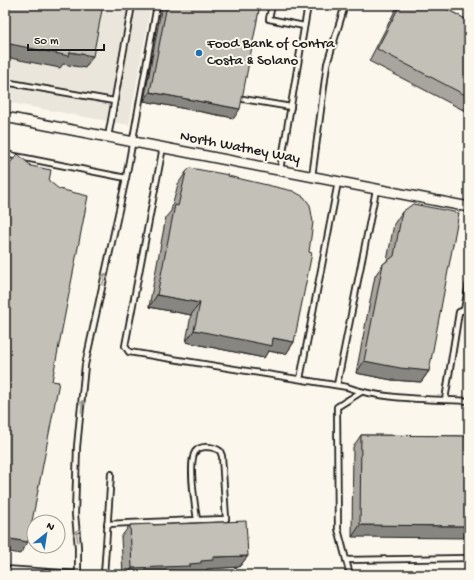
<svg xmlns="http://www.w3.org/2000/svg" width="474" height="580" font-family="'Gochi Hand',sans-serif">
	<rect width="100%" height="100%" fill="#fbf7ec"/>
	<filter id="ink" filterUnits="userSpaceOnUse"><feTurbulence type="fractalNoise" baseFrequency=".025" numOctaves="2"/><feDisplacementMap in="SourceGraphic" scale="8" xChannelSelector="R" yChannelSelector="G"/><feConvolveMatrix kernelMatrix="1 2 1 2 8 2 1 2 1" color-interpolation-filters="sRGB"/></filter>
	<g filter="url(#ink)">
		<polygon fill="#eae6dc" points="5,5 151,5 129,125 5,102"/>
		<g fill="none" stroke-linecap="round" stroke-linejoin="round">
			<defs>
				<g id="service">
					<polyline points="272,5 269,19 304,26"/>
					<polyline points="5,82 114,101"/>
					<polyline points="243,99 291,107"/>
					<polyline points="108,137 132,5"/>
					<path d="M163 147 125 346 129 352 347 387C381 400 433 399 469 401"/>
					<polyline points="5,154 126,178"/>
					<polyline points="280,170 308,5"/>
					<polyline points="312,177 327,64 345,5"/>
					<polyline points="300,379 338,182"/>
					<polyline points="337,385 376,190"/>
					<polyline points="445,400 459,312 464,310 469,283"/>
					<path d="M107 524 197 520C195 506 188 463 195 452 198 448 202 447 206 447 212 447 216 448 220 451L222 456 226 519 197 520"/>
					<polyline points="346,560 469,558"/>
					<polyline points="5,569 78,574"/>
					<polyline points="78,575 78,547 75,514 77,447 85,365 126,178 157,5"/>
					<polyline points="104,575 111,474"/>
					<polyline points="350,575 338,529 337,407 361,392"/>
				</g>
				<polyline id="minor" points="5,117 469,207"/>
			</defs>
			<use href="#service" stroke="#1c1c1c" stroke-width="8"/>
			<use href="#minor" stroke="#1c1c1c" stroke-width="12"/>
			<use href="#service" stroke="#fbf7ec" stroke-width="4.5"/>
			<use href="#minor" stroke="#fbf7ec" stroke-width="9"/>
		</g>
		<g fill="#a8a59e" stroke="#1c1c1c">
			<polygon points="162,5 260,5 234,118 144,101"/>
			<polygon points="398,5 439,5 469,21 469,113 369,61"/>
			<polygon points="186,172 228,176 294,342 286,354 268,351 264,358 186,342 191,315 149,307 166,217 171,211 178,184"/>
			<polygon points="402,212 429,371 421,382 392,380 356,373 375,276 383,264 387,261 394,224"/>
			<polygon points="361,435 469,436 352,537 353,447"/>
			<polygon points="130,525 153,525 248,556 239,567 207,569 205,572 195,572 193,575 123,575 121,537"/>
		</g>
		<g fill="#888681" stroke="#1c1c1c">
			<polygon points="5,43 70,52 93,56 85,68 63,64 60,68 5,57"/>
			<polygon points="150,92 240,109 234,118 144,101"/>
			<polygon points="157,295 200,303 191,315 149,307"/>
			<polygon points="194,330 273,338 294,342 286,354 268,351 264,358 186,342"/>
			<polygon points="364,361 429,371 421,382 392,380 356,373"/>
			<polygon points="360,525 469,526 469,538 352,537"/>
			<polygon points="5,538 28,542 20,554 5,551"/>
			<polygon points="248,556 239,567 207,569 205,572 195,572 193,575 127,575 132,568 190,564 213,557"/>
		</g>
		<g fill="#c3c0b8" stroke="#1c1c1c">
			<polygon points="5,5 103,5 93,56 70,52 69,56 5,43"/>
			<polygon points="167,5 260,5 240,109 150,92"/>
			<polygon points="400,5 439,5 469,21 469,97 377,49"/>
			<polygon points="18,154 31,166 51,170 49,181 59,189 88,196 52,381 59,382 28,542 5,538 5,162 10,163"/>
			<polygon points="190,168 229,175 228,176 293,191 304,197 310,205 313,222 309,252 312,253 294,342 273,338 272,346 194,330 200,303 157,295 175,205 178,206 186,172"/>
			<polygon points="413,204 459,213 429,371 400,368 364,361 383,264 394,256 402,212"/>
			<polygon points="361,435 469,436 469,526 360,525"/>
			<polygon points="246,521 248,556 213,557 213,560 201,561 201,563 190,564 190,566 132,568 130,525 153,524 153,525"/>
		</g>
		<defs><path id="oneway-shaft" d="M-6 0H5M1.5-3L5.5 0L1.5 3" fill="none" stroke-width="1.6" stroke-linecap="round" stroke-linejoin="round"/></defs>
		<g stroke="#97948e">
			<use href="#oneway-shaft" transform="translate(104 279) rotate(-78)"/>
			<use href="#oneway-shaft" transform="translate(82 406) rotate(-85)"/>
			<use href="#oneway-shaft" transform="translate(77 536) rotate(-97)"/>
		</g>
	</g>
	<circle fill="#1f6fb2" stroke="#fbf7ec" stroke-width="1.5" cx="199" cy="53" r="4"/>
	<g text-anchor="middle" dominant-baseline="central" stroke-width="4" stroke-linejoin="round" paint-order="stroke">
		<g font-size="15" fill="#1c1c1c" stroke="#fbf7ec" text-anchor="start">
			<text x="207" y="44">Food Bank of Contra<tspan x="207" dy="17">Costa &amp; Solano</tspan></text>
		</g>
		<g font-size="15" fill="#1c1c1c" stroke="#fbf7ec">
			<text transform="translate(240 148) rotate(11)">North Watney Way</text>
		</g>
	</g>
	<rect width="474" height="580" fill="none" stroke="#fbf7ec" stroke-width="20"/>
	<rect x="10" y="10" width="454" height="560" fill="none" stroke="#1c1c1c" stroke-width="1.5" filter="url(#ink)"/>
	<g transform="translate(46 534) rotate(30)"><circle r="19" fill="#fbf7ec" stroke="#a29f99"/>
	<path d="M0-3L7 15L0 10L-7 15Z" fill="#1f6fb2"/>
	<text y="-6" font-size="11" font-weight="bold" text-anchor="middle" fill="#1c1c1c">N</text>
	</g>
	<path d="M28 44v6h76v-6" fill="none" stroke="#1c1c1c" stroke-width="2"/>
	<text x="34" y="44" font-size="12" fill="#1c1c1c" stroke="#fbf7ec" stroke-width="3" paint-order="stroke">50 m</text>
</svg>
